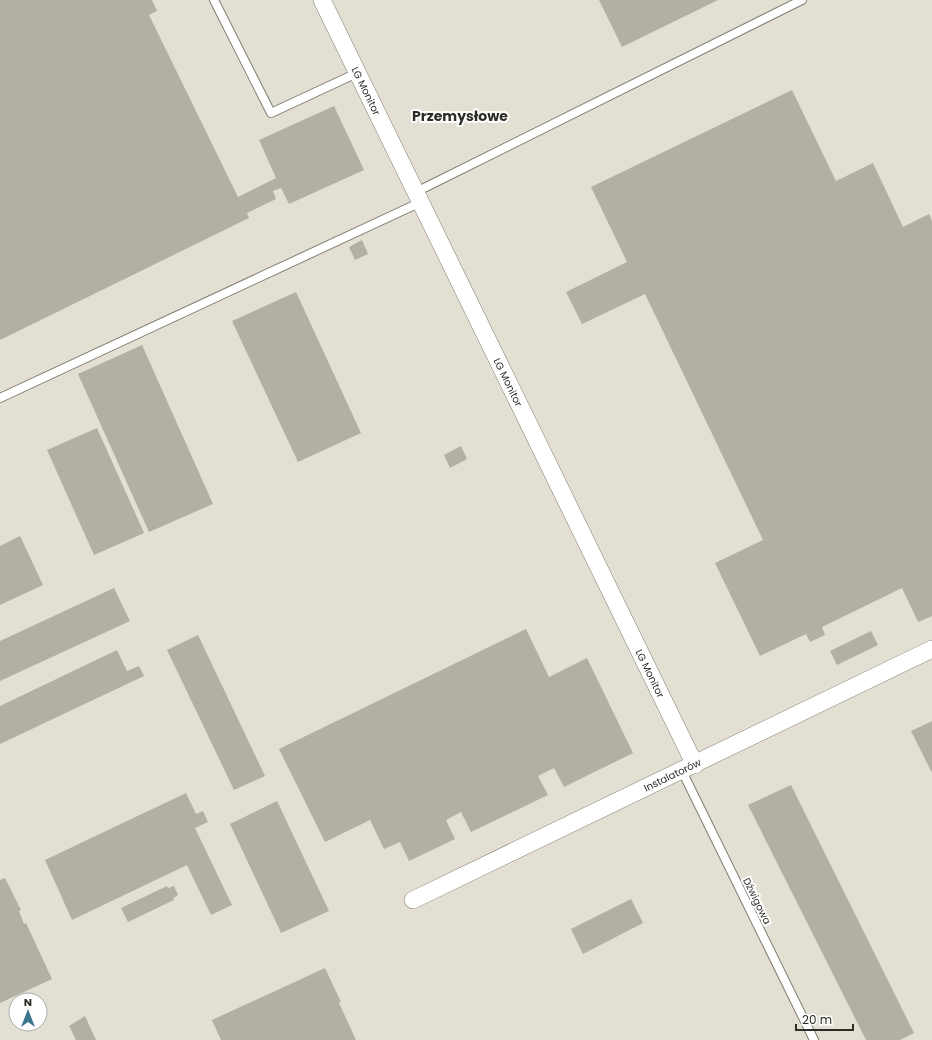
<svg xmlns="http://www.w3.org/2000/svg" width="932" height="1040" font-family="Poppins,sans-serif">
	<rect width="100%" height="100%" fill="#e3e0d3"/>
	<g fill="#b2afa3">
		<polygon points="0,0 152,0 157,11 149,15 238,197 276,178 259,140 334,106 364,170 289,204 281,188 273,191 276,199 247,213 249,218 0,340"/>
		<polygon points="599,0 718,0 622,47"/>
		<polygon points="792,90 836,181 873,163 903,227 929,214 932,221 932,616 918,622 902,588 822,627 825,635 810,642 806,634 760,656 715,563 763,540 645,294 582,324 566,292 627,262 591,187"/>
		<polygon points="362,240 368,254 355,260 349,247"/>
		<polygon points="296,292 361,433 298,462 232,321"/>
		<polygon points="142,345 213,504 149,532 78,374"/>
		<polygon points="97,428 144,533 94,555 47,450"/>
		<polygon points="461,446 467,459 450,468 444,455"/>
		<polygon points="20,536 43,585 0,605 0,546"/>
		<polygon points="114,588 130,621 0,681 0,641"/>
		<polygon points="526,629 549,677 587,658 633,753 564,787 554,768 538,776 548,795 471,832 461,812 446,820 455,839 409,861 400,842 384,849 370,820 325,842 279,749"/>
		<polygon points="871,631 878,645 837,665 830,651"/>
		<polygon points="198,635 265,776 234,790 167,650"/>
		<polygon points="117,650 127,671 139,666 144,676 0,744 0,706"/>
		<polygon points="932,721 932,773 911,731"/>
		<polygon points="791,785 914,1033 900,1040 866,1040 748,805"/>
		<polygon points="186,793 196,814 203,811 208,822 195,828 232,905 211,915 187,865 72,920 45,860"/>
		<polygon points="277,801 329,911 281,933 230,824"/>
		<polygon points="5,878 21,910 19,911 24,924 26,923 52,979 0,1003 0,880"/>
		<polygon points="167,886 168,888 174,886 178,895 173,898 174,900 128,922 121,908"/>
		<polygon points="631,899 643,923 583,954 571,929"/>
		<polygon points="325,968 341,1002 339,1003 356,1040 221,1040 212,1020"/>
		<polygon points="85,1016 96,1040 76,1040 69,1026"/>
	</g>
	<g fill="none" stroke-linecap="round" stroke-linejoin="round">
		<defs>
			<g id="lane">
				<polyline points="214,0 271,113 357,73"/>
				<polyline points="416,192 802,0"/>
				<polyline points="0,398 421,202"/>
				<polyline points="682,771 814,1040"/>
			</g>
			<g id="street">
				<path id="s1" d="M322 0 695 765"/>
				<path id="s2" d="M413 900 932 649"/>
			</g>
		</defs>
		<use href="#lane" stroke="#807d71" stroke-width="10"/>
		<use href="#street" stroke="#807d71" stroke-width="18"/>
		<use href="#lane" stroke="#fff" stroke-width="8"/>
		<use href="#street" stroke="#fff" stroke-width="17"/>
	</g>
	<g text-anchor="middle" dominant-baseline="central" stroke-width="4" stroke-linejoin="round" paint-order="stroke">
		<g font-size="10" fill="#2d2c27" stroke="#fff">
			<text stroke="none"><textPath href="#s1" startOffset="101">LG Monitor</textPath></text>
			<text stroke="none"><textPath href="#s1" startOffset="425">LG Monitor</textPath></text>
			<text stroke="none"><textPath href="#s1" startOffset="749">LG Monitor</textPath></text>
			<text stroke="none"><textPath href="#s2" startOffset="288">Instalatorów</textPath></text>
			<text transform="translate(757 901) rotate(64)">Dźwigowa</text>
		</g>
		<g font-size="14" font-weight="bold" fill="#2d2c27" stroke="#fff">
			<text x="460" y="116">Przemysłowe</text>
		</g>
	</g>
	<g transform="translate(28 1012)"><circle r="19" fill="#ffffff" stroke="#ababa9"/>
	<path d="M0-3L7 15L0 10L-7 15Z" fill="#3a758d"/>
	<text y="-6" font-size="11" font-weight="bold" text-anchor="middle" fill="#2d2c27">N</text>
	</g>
	<path d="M796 1024v6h57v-6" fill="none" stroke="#2d2c27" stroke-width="2"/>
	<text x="802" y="1024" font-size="12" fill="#2d2c27" stroke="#ffffff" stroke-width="3" paint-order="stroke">20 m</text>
</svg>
